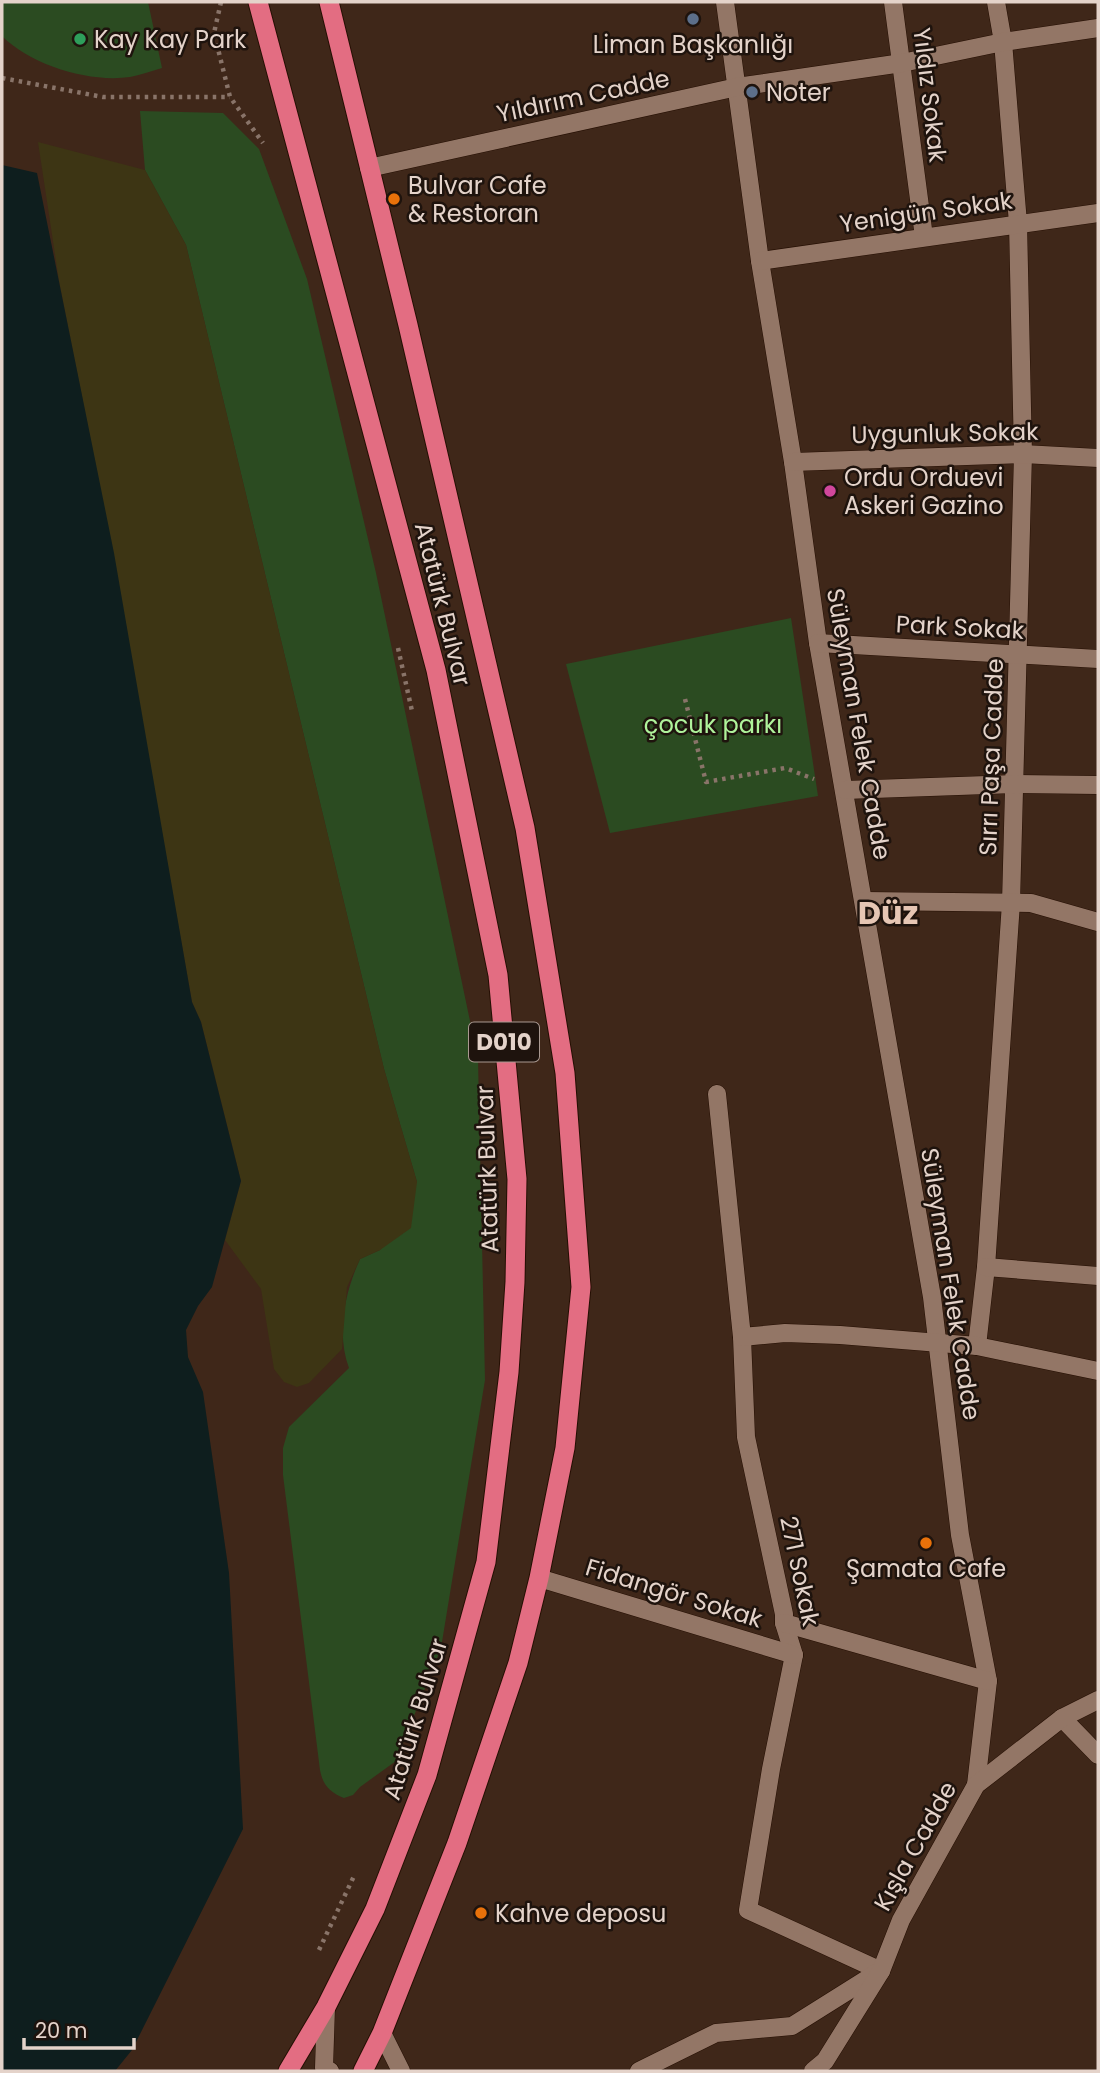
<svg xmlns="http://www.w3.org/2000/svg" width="1100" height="2073" font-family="Poppins,sans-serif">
	<rect width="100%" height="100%" fill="#3f2719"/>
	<g fill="#2b4b21">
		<path d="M2 2H148L162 68C151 71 140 75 130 77 89 83 31 65 2 36Z"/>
		<path d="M140 111 223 113 259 149 307 279 376 573 478 1059 485 1380 441 1648 396 1761 360 1787 353 1795 344 1798C329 1792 323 1785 320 1770L283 1475V1448L289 1427 349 1368C336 1333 345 1292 360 1259L380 1250 417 1182 384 1069 186 245 145 170Z"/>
		<polygon points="791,618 818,796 610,833 566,664"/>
	</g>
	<polygon fill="#3d3514" points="38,142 145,170 186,245 384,1069 417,1182 411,1228 380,1250 360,1259 347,1287 342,1349 309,1383 297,1387 284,1382 274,1369 261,1289 225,1240 241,1181 201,1022 192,1002 102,498 59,281"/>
	<polygon fill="#0e1e1e" points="2,165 37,173 114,553 192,1002 201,1022 241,1181 212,1287 198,1306 186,1330 188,1357 203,1392 229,1573 243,1829 132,2050 115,2071 2,2071"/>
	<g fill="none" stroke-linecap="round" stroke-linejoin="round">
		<defs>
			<g id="pedestrian">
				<polyline points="893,2 924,237"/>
				<polyline points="977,1346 986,1267 1011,903 1023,454 1018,223 1003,42 996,2"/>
			</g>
			<g id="minor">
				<polyline points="725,2 760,261 793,462 818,643 932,1297 960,1535 988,1681 976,1785"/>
				<polyline points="369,168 737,87 902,63 1003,42 1098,28"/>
				<polyline points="760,261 1098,213"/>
				<polyline points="793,462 1023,454 1098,458"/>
				<polyline points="818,643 1098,659"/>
				<polyline points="845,790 1015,784 1098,785"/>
				<polyline points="864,901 1031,903 1098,922"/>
				<polyline points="717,1094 742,1337 746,1437 784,1614 784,1623 794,1655 771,1769 748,1910 881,1971"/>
				<polyline points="986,1267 1098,1276"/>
				<polyline points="742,1337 785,1333 840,1335 977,1346 1098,1371"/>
				<polyline points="539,1578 794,1655"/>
				<polyline points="784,1623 988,1681"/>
				<polyline points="1062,1718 1098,1755"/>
				<polyline points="326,2007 324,2068 330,2071"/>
				<polyline points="382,2033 401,2071"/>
				<polyline points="639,2071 716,2033 792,2026 878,1972"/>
				<polyline points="813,2071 825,2061 881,1971 901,1920 976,1785 1062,1718 1098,1700"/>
			</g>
			<g id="trunk">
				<polyline points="258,2 436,670 498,975 517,1179 515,1282 509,1372 486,1562 427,1775 375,1909 326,2007 288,2071"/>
				<polyline points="329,2 408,325 525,828 565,1073 581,1287 565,1448 539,1578 518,1663 457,1843 382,2033 363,2071"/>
			</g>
		</defs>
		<use href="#pedestrian" stroke="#250f03" stroke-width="19"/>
		<use href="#minor" stroke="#250f03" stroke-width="19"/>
		<use href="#trunk" stroke="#250f03" stroke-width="21"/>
		<g stroke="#897469" stroke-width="4.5" stroke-dasharray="3.5 5" stroke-linecap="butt">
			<polyline points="221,2 214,33 230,97 263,143"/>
			<polyline points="2,78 103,97 230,97"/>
			<polyline points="398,648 412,711"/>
			<polyline points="685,699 706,782 785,768 814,779"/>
			<polyline points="319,1950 354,1876"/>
		</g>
		<use href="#pedestrian" stroke="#937666" stroke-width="18"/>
		<use href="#minor" stroke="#937666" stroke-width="18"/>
		<use href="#trunk" stroke="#e36d82" stroke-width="19"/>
	</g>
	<g fill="#5c6f8a" stroke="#1e130d" stroke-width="2.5">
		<circle cx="693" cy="19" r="7"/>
		<circle cx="752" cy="92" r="7"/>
	</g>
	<circle fill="#2e9e5b" stroke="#1e130d" stroke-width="2.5" cx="80" cy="39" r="7"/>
	<g fill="#e8710a" stroke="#1e130d" stroke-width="2.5">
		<circle cx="394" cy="199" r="7"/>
		<circle cx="926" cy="1543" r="7"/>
		<circle cx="481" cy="1913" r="7"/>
	</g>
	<circle fill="#d1479c" stroke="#1e130d" stroke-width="2.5" cx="830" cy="491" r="7"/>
	<g text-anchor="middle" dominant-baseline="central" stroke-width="5" stroke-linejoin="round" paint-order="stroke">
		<rect fill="#1e130d" stroke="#a99991" stroke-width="2" x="469" y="1022.5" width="70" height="39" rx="5"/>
		<g font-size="23" font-weight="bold" fill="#e4d3ca">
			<text x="504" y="1042">D010</text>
		</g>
		<g font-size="24" fill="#e4d3ca" stroke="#1e130d" text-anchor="start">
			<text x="94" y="39">Kay Kay Park</text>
			<text x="693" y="44" text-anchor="middle">Liman Başkanlığı</text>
			<text x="766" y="92">Noter</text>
			<text x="408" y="185">Bulvar Cafe<tspan x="408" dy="28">&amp; Restoran</tspan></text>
			<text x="844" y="477">Ordu Orduevi<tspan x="844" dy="28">Askeri Gazino</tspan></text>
			<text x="926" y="1568" text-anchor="middle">Şamata Cafe</text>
			<text x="495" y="1913">Kahve deposu</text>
		</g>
		<g font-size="24" fill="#e4d3ca" stroke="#1e130d">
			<text transform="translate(930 95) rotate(83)">Yıldız Sokak</text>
			<text transform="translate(583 96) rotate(-12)">Yıldırım Cadde</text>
			<text transform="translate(926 212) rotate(-8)">Yenigün Sokak</text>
			<text transform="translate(945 433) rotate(-1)">Uygunluk Sokak</text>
			<text transform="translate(443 604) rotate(76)">Atatürk Bulvar</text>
			<text transform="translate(960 627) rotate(3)">Park Sokak</text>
			<text transform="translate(859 724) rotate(80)">Süleyman Felek Cadde</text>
			<text transform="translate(991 757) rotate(-88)">Sırrı Paşa Cadde</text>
			<text transform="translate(487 1169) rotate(-92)">Atatürk Bulvar</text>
			<text transform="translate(951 1284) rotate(81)">Süleyman Felek Cadde</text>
			<text transform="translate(800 1571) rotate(78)">271 Sokak</text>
			<text transform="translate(674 1593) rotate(17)">Fidangör Sokak</text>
			<text transform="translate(415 1719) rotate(-73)">Atatürk Bulvar</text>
			<text transform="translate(915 1846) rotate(-61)">Kışla Cadde</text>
		</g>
		<g font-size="24" fill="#aff39b" stroke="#1e130d">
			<text x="713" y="724">çocuk parkı</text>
		</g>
		<g font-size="32" font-weight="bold" fill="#e6c6b4" stroke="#1e130d">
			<text x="888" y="912">Düz</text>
		</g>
	</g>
	<rect width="1100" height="2073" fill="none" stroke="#e4d3ca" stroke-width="7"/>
	<path d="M24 2038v10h110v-10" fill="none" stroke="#e4d3ca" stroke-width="3.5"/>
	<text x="35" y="2038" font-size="21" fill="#e4d3ca" stroke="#1e130d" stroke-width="5" paint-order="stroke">20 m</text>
</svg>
